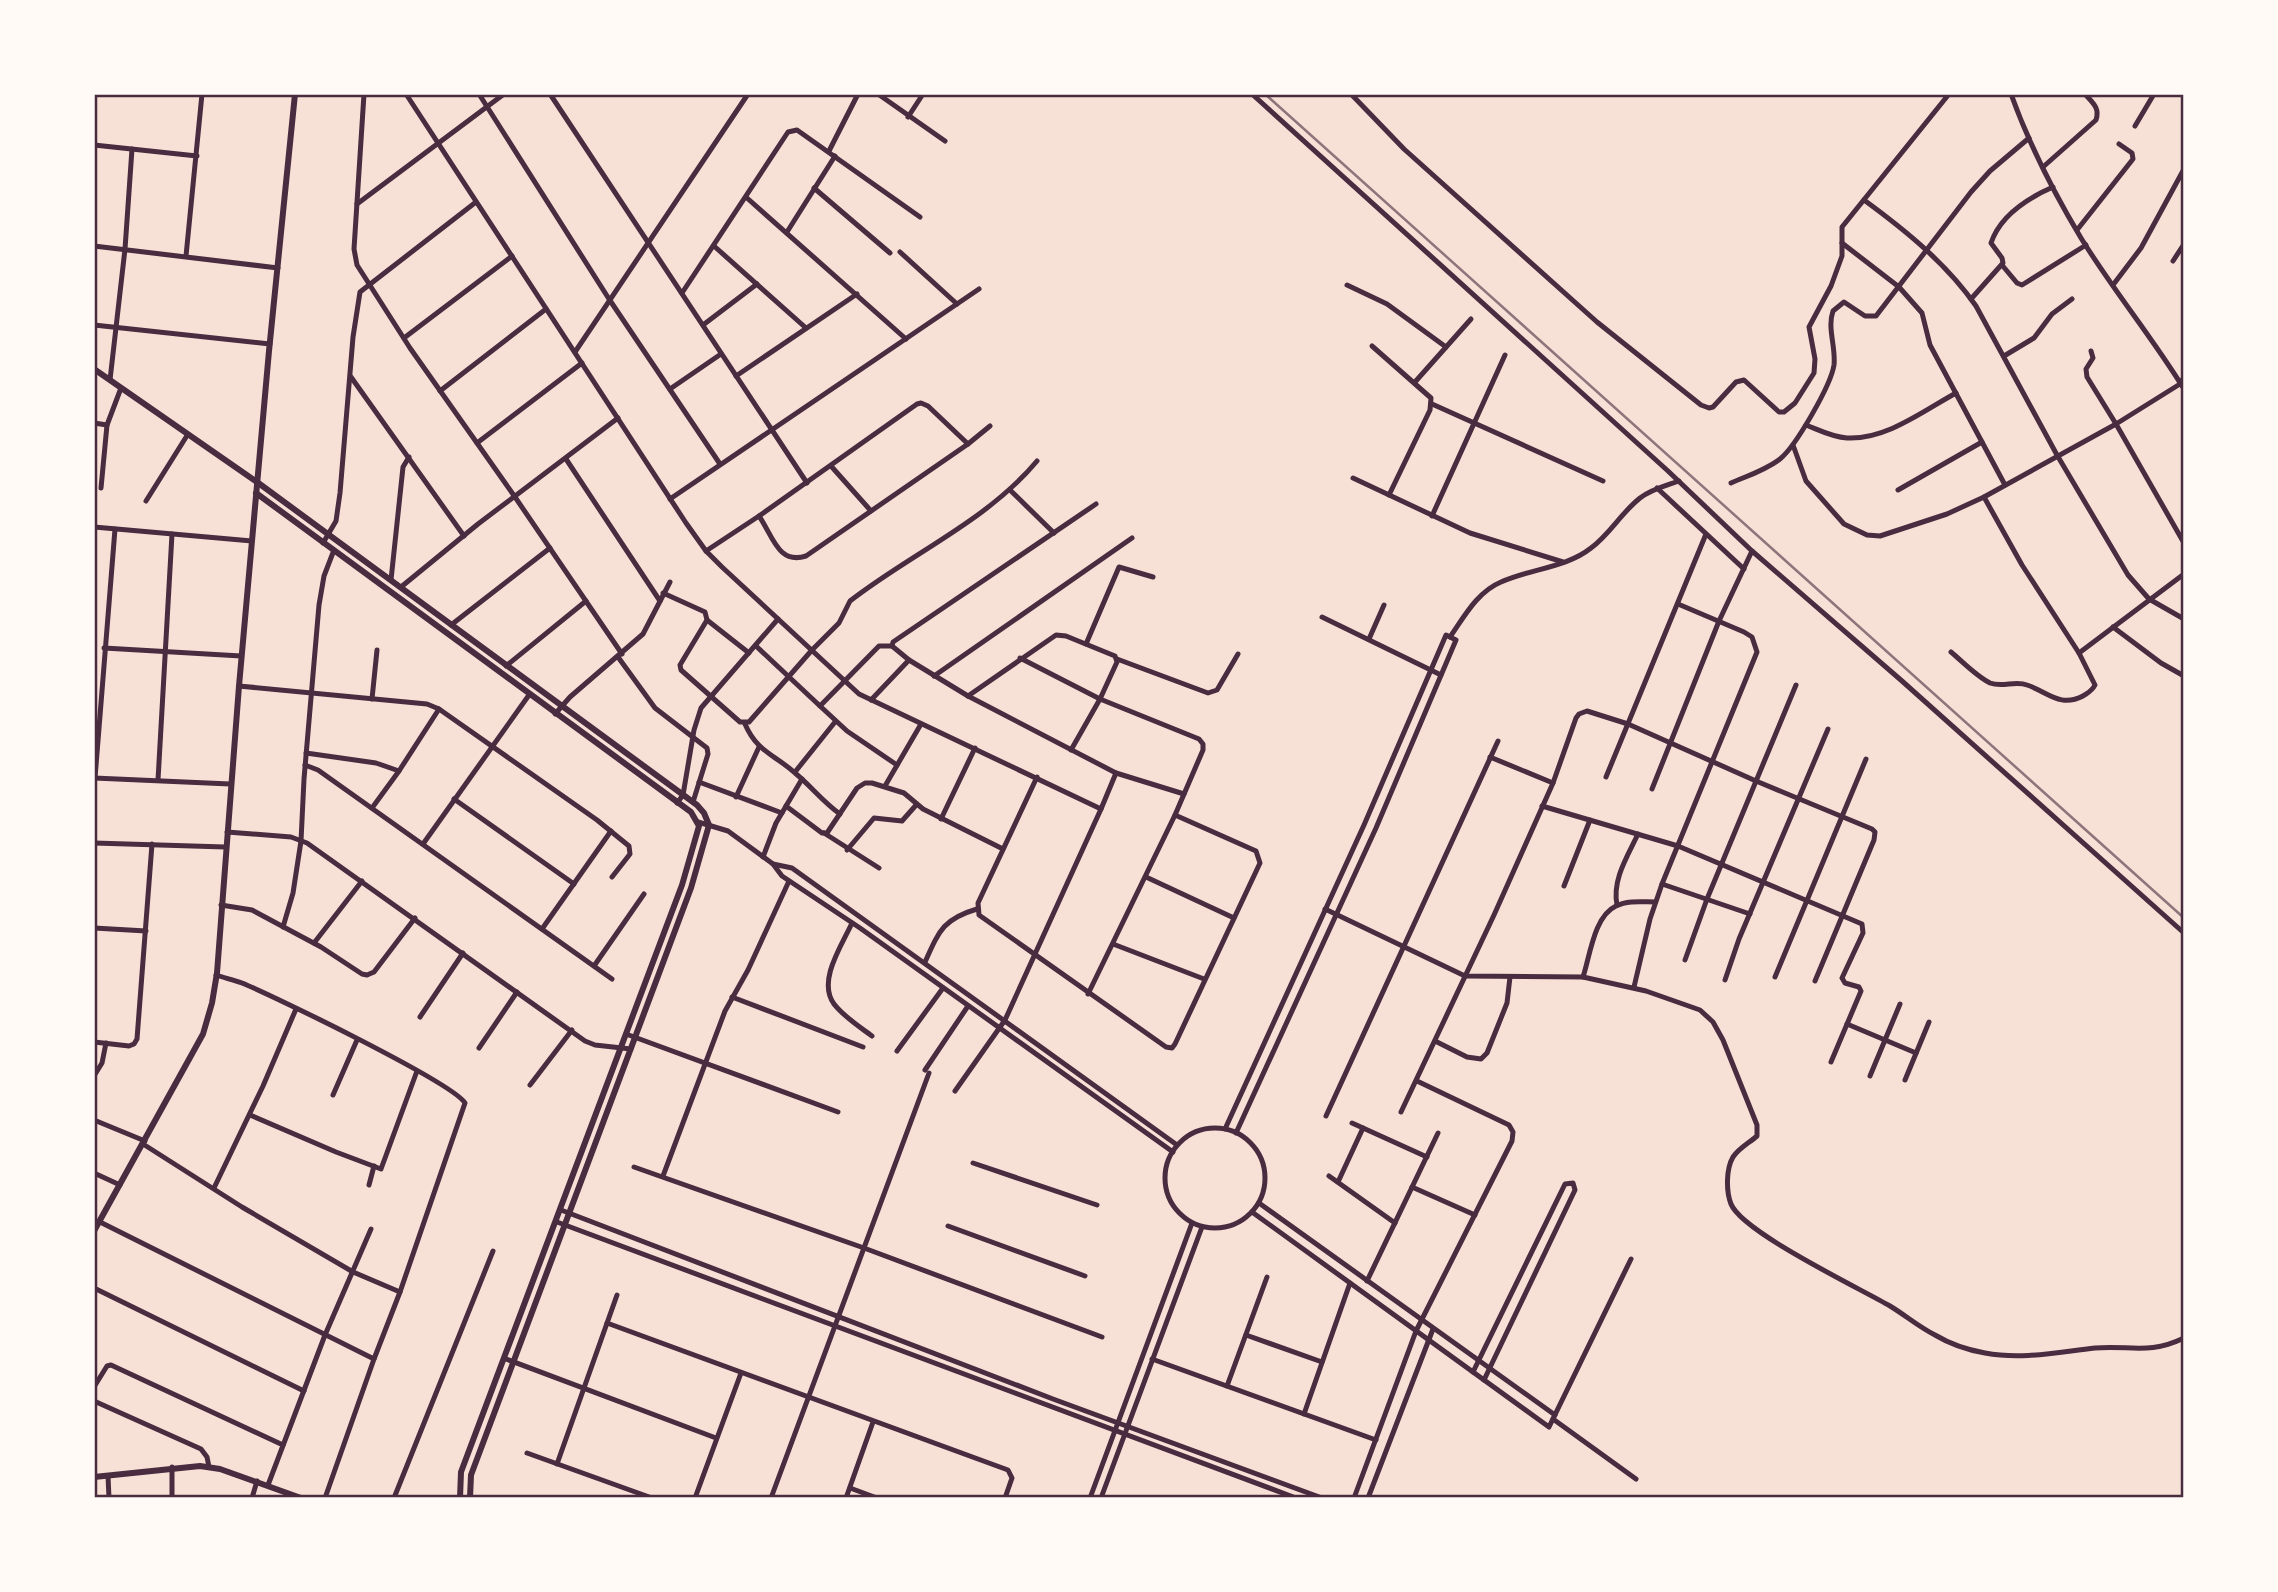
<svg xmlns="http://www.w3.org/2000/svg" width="2278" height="1592" font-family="Arial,sans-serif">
	<rect width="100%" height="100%" fill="#f7e1d7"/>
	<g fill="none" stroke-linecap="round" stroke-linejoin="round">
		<g stroke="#4a2c40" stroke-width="5">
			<polyline points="364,94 354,249 357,265 410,348 515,497 622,654"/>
			<polyline points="406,94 686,523 706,551 722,567 859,694 1101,809 1005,1020 955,1091"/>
			<polyline points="479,94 609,299 720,464"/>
			<polyline points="550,94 807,483"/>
			<polyline points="878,94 945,141"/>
			<polyline points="1252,94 1668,471 1752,551 1902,681 2184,933"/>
			<polyline points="1351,94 1404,149 1597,322 1701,405 1709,408 1713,407 1736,382 1744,380 1779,412 1784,412 1795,403 1814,373 1815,359 1809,327 1831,286 1842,256 1842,227 1949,94"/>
			<path d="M2011 94C2029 144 2054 193 2081 238 2113 290 2152 337 2184 389"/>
			<polyline points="908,117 923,94"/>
			<polyline points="2135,126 2154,94"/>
			<polyline points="94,145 197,156"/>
			<polyline points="829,151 858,94"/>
			<path d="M2043 167 2096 120C2100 108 2093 103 2085 94"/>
			<polyline points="814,188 890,253"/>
			<polyline points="747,198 906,339"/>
			<path d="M1864 200C1905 230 1946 263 1976 306L2057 455 2128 575 2149 599 2184 619"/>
			<polyline points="357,204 504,94"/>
			<polyline points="2077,230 2133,159 2132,153 2119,144"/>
			<polyline points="787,232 835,156"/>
			<polyline points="1842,243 1899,287 1922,313 1930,345 2005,485"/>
			<polyline points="94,246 278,268"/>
			<polyline points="714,246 806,328"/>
			<polyline points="900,252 957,304"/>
			<polyline points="186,256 202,94"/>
			<polyline points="2173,261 2184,244"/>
			<polyline points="2002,265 2017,283 2022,285 2086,245"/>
			<polyline points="1347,285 1387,304 1446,347"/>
			<polyline points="2113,285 2141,248 2184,169"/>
			<polyline points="682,293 788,132 797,130 920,217"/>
			<path d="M1971 299 2003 263 2002 258 1991 243C2000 216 2028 198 2053 187"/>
			<polyline points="94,325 270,344"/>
			<polyline points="703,325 757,284"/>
			<polyline points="404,338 512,256"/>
			<polyline points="1372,346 1431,398 1430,410 1389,495"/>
			<polyline points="2091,351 2093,358 2086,369 2087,377 2116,424 2184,543"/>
			<polyline points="575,352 748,94"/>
			<polyline points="2004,356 2034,338 2052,314 2072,299"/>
			<polyline points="736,376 857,294"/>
			<polyline points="351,377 464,536"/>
			<polyline points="110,380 125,249 132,149"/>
			<polyline points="1415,382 1471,319"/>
			<polyline points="670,389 721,354"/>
			<polyline points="440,391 546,309"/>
			<polyline points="1432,404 1603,481"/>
			<polyline points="94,423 107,425 121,388"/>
			<path d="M1806 425C1819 430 1832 437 1847 438 1886 440 1923 411 1956 393"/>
			<polyline points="477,443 582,363"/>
			<polyline points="1793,445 1806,481 1844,524 1867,535 1880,536 1947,514 1984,497 2116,424 2180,384 2184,377"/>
			<polyline points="566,459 660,601"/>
			<polyline points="831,466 871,511"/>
			<polyline points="1353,478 1470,533 1563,562"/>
			<path d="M1731 483C1747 476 1766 470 1780 459 1796 446 1831 385 1834 365 1836 347 1827 328 1833 311L1844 302 1865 316H1876L1971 192 1990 171 2029 138"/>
			<polyline points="101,488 107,425"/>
			<polyline points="1657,488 1744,569"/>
			<polyline points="1010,490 1054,533"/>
			<polyline points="1898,490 1982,442"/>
			<polyline points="670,499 979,289"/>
			<polyline points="146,501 188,434"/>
			<polyline points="1096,504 893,642 892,646 909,660 968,696 1116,773 1184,794"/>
			<path d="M759 516C773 536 778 565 806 556L968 444 990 426"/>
			<polyline points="1432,516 1505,355"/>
			<polyline points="94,527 252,541"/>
			<polyline points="323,543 336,521 340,493 353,337 360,292 476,202"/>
			<polyline points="706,551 759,516 917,404 921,403 928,406 968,444"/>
			<polyline points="391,580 403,467 409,457"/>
			<polyline points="401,587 478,524 618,418"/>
			<path d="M663 593 705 612 707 620 680 665 681 670 740 722H749L812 650 839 623 850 601C910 554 987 521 1037 461"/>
			<polyline points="1322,617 1441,675"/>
			<polyline points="707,620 749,653"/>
			<polyline points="451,625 550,548"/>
			<polyline points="2113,627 2161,663 2184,676"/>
			<path d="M1450 637C1464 617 1477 592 1501 582 1529 569 1566 568 1591 548 1610 534 1621 513 1640 498 1652 489 1665 486 1679 481"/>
			<polyline points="1369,639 1384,605"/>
			<polyline points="1086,644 1119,567 1153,577"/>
			<polyline points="756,646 820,706 879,646 892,646"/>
			<polyline points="104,648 241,656"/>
			<path d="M1951 652C1963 662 1976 676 1990 683 2003 688 2015 680 2027 685 2048 692 2060 708 2083 696 2089 692 2092 691 2095 685L2079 653 2022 565 1984 497"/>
			<polyline points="2079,653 2184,574"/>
			<polyline points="618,657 655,708 707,748 708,754 693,802"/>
			<polyline points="1020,658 1100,699 1199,739 1203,744 1203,750 1175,815 1088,994"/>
			<polyline points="1117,659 1208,693 1217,690 1238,654"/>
			<polyline points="506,666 586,601"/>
			<polyline points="934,676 1132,538"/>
			<polyline points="239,686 427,704 439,709 597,820 629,846 630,854 612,877"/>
			<polyline points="968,696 1056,635 1066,636 1115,656 1117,662 1100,699 1071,750"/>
			<polyline points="372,699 377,650"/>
			<polyline points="871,700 909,660"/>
			<polyline points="820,706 847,731 897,765"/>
			<polyline points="555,714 570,697 643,634 670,582"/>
			<path d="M745 724C757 752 774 754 795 773 811 786 823 802 840 814"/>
			<polyline points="306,753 376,763 399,771"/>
			<polyline points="305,765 318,770 612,979"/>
			<polyline points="795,772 835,722"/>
			<polyline points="1037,777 978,903 979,915 1166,1047 1172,1048 1175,1044 1260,863 1256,851 1175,815"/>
			<polyline points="1606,777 1706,534"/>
			<polyline points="94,778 230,784"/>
			<polyline points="95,778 115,529"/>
			<polyline points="158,780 172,534"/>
			<polyline points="699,782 782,813"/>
			<polyline points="1553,783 1576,718 1579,714 1587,711 1628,724 1756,781 1872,829 1875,832 1874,840 1815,981"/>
			<polyline points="885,786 921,724"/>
			<polyline points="1652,789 1719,621 1752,551"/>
			<polyline points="736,797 759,747"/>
			<polyline points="454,799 574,884"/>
			<polyline points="677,803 683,795 694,730 701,708 778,619"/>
			<polyline points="786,806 822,833 827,833 857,788 865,783 872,783 904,793 923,809 1003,849"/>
			<polyline points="1542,806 1678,846 1862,924 1863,933 1842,978 1845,983 1859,987 1861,991 1831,1062"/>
			<polyline points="372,808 399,771 439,709"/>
			<polyline points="1101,809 1116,773"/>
			<polyline points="941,819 975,748"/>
			<polyline points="698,822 728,831 773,864 782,876 860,928 1173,1152"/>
			<polyline points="227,832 291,837 307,843 585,1041 595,1045 631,1049"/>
			<polyline points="824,833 879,868"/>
			<polyline points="94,843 225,847"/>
			<polyline points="423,844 529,695"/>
			<polyline points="847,850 874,818 902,821 917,804"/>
			<polyline points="763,857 776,823 802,779"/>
			<polyline points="773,864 792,868 1177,1145"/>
			<polyline points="1146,877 1234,918"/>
			<polyline points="1662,884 1750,914"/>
			<polyline points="1564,886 1590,820"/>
			<polyline points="221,905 252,910 321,947 362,974 367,975 374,972 415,918"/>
			<path d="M1617 905C1612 880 1627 857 1638 834"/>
			<path d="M1325 909 1465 976 1583 977 1646 991 1700 1010 1713 1022 1723 1040 1757 1125V1136C1749 1143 1739 1148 1733 1157 1726 1169 1726 1191 1731 1204 1742 1232 1859 1288 1890 1306 1905 1315 1919 1327 1935 1335 1950 1344 1968 1350 1985 1353 2022 1360 2058 1352 2095 1348 2130 1345 2149 1355 2184 1338"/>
			<path d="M852 923C842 945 817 981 834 1004 844 1017 860 1027 872 1036"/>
			<polyline points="283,927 293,893 301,841 304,779 319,605 324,576 334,550"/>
			<polyline points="94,928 146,931"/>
			<polyline points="542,929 611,831"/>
			<polyline points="314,943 362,881"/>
			<polyline points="1113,944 1204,979"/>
			<polyline points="1685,960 1707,899 1796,685"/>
			<path d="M925 962C939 931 943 919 977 909"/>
			<polyline points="594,966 644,894"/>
			<path d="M1583 977C1590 956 1594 916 1616 906 1628 900 1643 902 1655 902"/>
			<polyline points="1775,977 1866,759"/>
			<polyline points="1725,980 1739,939 1828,729"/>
			<polyline points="1634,987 1650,919 1662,884 1757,652 1752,637 1744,632 1678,604"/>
			<polyline points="732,997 863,1047"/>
			<polyline points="420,1017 463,953"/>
			<polyline points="1847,1024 1916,1053"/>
			<polyline points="626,1034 838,1112"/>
			<polyline points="1435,1041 1467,1057 1481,1059 1487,1053 1507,1003 1510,977"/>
			<polyline points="94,1042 129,1046 134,1044 137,1039 152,844"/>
			<polyline points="479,1048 517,992"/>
			<polyline points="897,1051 943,988"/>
			<polyline points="925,1070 968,1006"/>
			<polyline points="94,1076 102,1063 106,1043"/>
			<polyline points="1870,1076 1900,1004"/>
			<polyline points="1905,1080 1929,1022"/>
			<polyline points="530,1085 572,1030"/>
			<polyline points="333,1095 357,1040"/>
			<polyline points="1401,1112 1494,915 1553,783 1490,757"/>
			<polyline points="250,1115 336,1152 381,1169 417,1071"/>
			<polyline points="1326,1116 1498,741"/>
			<polyline points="94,1120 145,1141"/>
			<polyline points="1352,1123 1427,1157"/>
			<circle cx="1215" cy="1178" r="50"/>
			<polyline points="1225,1129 1364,825 1446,635 1456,640 1376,828 1236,1133"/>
			<polyline points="143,1144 242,1207 353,1272 400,1292"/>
			<polyline points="973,1163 1097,1205"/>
			<polyline points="634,1167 864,1248 1102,1337"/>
			<polyline points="94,1173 120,1185"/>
			<polyline points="663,1176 725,1011 748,970 789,881"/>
			<polyline points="1329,1176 1395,1223"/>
			<polyline points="1338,1182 1363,1128"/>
			<polyline points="369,1185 374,1166"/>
			<polyline points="1412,1187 1475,1215"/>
			<polyline points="214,1188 263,1086 296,1009"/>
			<polyline points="1259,1203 1555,1415"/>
			<polyline points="561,1210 1053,1399 1322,1498"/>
			<polyline points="1252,1212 1549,1427 1631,1259"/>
			<path d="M100 1222 374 1359 400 1292 465 1103C453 1083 274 996 242 983 234 980 225 978 216 975"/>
			<polyline points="557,1222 1296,1498"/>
			<polyline points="948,1226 1085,1276"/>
			<polyline points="1367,1281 1438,1133"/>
			<polyline points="94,1288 304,1391"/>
			<polyline points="607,1323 1008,1470 1012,1478 1005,1498"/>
			<polyline points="1246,1335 1322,1362"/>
			<polyline points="506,1359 716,1438"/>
			<polyline points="1152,1359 1376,1440"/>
			<polyline points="1473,1372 1565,1184 1573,1183 1575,1190 1484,1380"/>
			<polyline points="1227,1386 1267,1277"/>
			<polyline points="94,1387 107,1366 111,1365 283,1445"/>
			<polyline points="94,1401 201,1449 207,1457 209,1467"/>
			<polyline points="1304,1414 1350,1283"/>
			<polyline points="1553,1419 1636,1479"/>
			<polyline points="527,1453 652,1498"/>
			<polyline points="557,1464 617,1295"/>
			<polyline points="172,1467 172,1498"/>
			<polyline points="108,1476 109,1498"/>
			<polyline points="268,1485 325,1335 371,1229"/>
			<polyline points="850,1488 877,1498"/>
			<polyline points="252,1498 257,1481"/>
			<polyline points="325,1498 374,1359"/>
			<polyline points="394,1498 493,1251"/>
			<polyline points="695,1498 741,1373"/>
			<polyline points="771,1498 929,1073"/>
			<polyline points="846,1498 873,1422"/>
			<polyline points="1090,1498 1192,1223"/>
			<polyline points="1101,1498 1202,1227"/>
			<polyline points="1354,1498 1416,1331 1512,1141 1513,1132 1509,1125 1417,1081"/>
			<polyline points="1368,1498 1433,1329"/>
		</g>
		<g stroke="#4a2c40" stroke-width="6">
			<polyline points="94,369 257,482 697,805 704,813 709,825 691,888 471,1475 470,1498"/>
			<polyline points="256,493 691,812 699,826 682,885 461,1472 460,1498"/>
			<polyline points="94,1231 203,1034 212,1003 217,973 239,686 269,351 295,94"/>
			<polyline points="94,1477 200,1466 220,1469 301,1498"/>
		</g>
		<polyline stroke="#8f747c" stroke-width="2.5" points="1265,94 2184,918"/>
	</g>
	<rect width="2278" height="1592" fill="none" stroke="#fffaf5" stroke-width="192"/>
	<rect x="96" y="96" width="2086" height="1400" fill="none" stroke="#4a2c40" stroke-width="2.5"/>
</svg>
